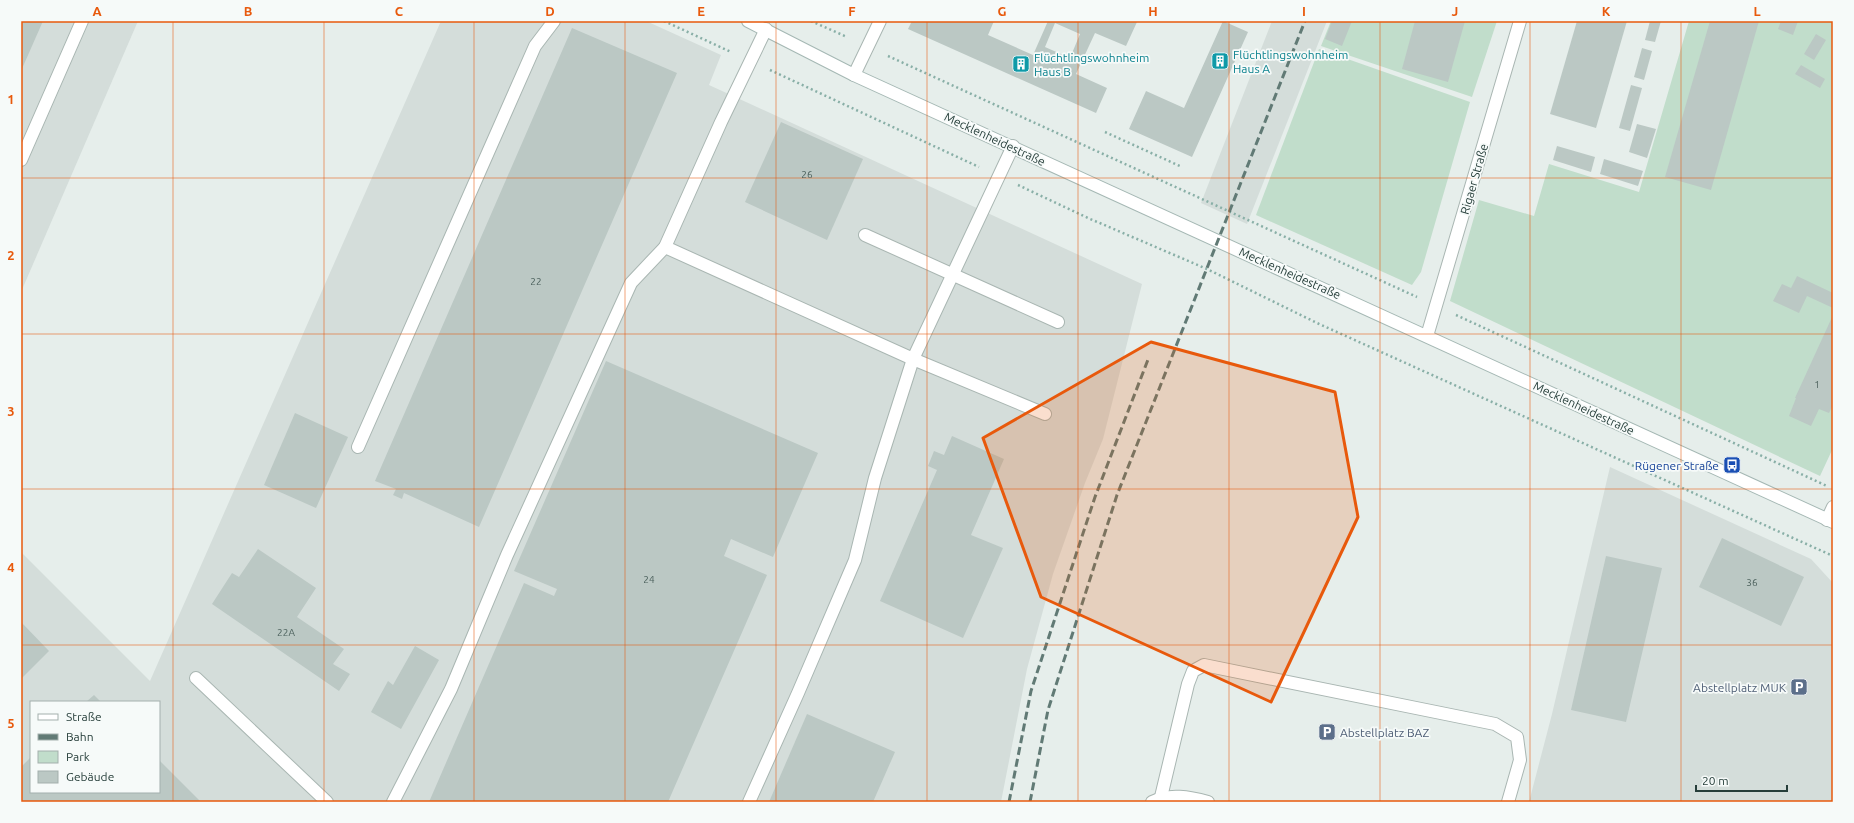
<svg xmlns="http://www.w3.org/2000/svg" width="1854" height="823" font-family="Ubuntu,sans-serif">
	<rect width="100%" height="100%" fill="#e6eeeb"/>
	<g fill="#d4ddda" fill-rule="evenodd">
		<polygon points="21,21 138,21 21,292"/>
		<path d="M441 21H646L721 55 709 85 1142 284 1103 439 1085 483 1053 574 1027 669 1001 802H21V552L150 681ZM31 702H159V792H31Z"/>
		<polygon points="1272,21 1327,21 1247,224 1201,203"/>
		<polygon points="1610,467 1811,559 1833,583 1833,802 1529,802 1552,714"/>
	</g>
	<g fill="#c1ddcb">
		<polygon points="1331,21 1497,21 1472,97 1321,46"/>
		<polygon points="1689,21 1833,21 1833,448 1820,476 1450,301 1479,200 1534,216 1549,164 1639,192"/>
		<polygon points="1319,49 1470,102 1421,272 1412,285 1256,215"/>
	</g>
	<g fill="#bbc8c4" fill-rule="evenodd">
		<polygon points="21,21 43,21 21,71"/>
		<path d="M912 21H976L979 22 980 21H994L988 35 1033 55 1048 21 1137 22 1126 46 1095 33 1076 74 1107 88 1096 113 908 29ZM1055 23 1080 34 1070 58 1045 47Z"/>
		<polygon points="1223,21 1248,32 1192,157 1129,129 1146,91 1184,108"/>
		<polygon points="1332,21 1352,21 1342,46 1325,39"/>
		<polygon points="1415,21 1465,21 1448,82 1402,69"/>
		<polygon points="1577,21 1627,21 1596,128 1550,114"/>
		<polygon points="1650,21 1661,21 1655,42 1645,40"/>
		<polygon points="1710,21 1759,21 1711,190 1665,177"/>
		<polygon points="1781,21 1798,21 1793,35 1778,29"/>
		<polygon points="572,28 677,73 479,527 404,493 402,499 393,495 396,489 375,481"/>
		<polygon points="1816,34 1826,40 1814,60 1804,54"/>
		<polygon points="1642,48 1652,51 1644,80 1634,77"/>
		<polygon points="1801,65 1825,79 1820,88 1795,74"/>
		<polygon points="1631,85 1642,88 1630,131 1619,128"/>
		<polygon points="781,122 863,159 827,240 745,202"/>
		<polygon points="1637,124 1656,129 1647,158 1629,152"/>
		<polygon points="1557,146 1595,157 1591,172 1553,160"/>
		<polygon points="1604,159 1643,171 1638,186 1600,174"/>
		<polygon points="1797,276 1833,293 1833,308 1807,296 1799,313 1773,301 1782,284 1791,288"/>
		<polygon points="1833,315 1833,405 1829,413 1819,409 1811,426 1789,416 1796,398 1795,398"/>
		<polygon points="606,361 818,453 773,557 731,539 724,556 767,575 668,802 429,802 524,583 554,596 557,589 514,571"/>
		<polygon points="295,413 348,437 316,508 264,485"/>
		<polygon points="952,436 1004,459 971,535 1003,548 963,638 880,601 937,470 928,466 934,451 944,455"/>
		<polygon points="1722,538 1804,577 1781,626 1699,587"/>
		<polygon points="258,549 316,588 297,617 344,649 333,664 350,674 339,691 212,604 232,573 239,577"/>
		<polygon points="1606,556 1662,568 1626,722 1571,710"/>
		<polygon points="21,622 49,651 21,679"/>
		<polygon points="415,646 439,660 401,729 371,712 388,681 393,685"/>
		<polygon points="94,695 101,702 86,702"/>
		<polygon points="807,714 895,752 873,802 769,802"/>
		<polygon points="31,757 31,792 159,792 159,760 201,802 21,802 21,767"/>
	</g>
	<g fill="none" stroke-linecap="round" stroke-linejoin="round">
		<defs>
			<g id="lane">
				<polyline points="21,160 82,21"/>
				<polyline points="865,235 1058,322"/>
				<polyline points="665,247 913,359 1045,414"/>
				<polyline points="358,447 535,46 554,21"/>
				<polyline points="196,678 327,802"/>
				<polyline points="1161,797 1188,684 1193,671 1204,665 1495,724 1517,737 1520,760 1508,802"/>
				<polyline points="393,802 451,689 507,555 631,283 665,247 721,122 766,29"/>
				<polyline points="749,802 798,693 855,560 875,478 913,359 1013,146"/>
				<path d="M1152 802C1169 793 1190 797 1208 802"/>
			</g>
			<g id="street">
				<polyline points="854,75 880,21"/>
				<polyline points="1427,336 1520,21"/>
				<polyline points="1827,520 1833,507"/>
			</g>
			<polyline id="secondary" points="748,21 854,75 1833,522"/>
		</defs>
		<use href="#lane" stroke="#a9b6b2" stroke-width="14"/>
		<use href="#street" stroke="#a9b6b2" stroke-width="14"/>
		<use href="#secondary" stroke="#a5b8b4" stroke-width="14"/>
		<g stroke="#89afa7" stroke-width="2.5" stroke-dasharray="2 3" stroke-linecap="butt">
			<polyline points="664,21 731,52"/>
			<polyline points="811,21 847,37"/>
			<polyline points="888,56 1417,297"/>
			<polyline points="770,70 979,167"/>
			<polyline points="1105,132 1182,167"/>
			<polyline points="1018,185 1088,218 1207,269 1317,323 1833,556"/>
			<polyline points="1456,315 1827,486"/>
		</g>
		<use href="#lane" stroke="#fff" stroke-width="12"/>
		<use href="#street" stroke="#fff" stroke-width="12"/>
		<use href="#secondary" stroke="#fff" stroke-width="12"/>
		<g stroke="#617a75" stroke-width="3" stroke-dasharray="8 4" stroke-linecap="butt">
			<polyline points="1009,802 1031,691 1095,497 1149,357"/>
			<polyline points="1030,802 1048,710 1117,495 1305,21"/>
		</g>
	</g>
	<path fill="#e8590c" fill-opacity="0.2" stroke="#e8590c" stroke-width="3" stroke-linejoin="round" d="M1151 342 1335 392 1358 517 1271 702 1041 597 983 438Z"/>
	<path fill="none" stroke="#e8590c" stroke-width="1" stroke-opacity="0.55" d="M173 21V802M324 21V802M474 21V802M625 21V802M776 21V802M927 21V802M1078 21V802M1229 21V802M1380 21V802M1530 21V802M1681 21V802M21 178H1833M21 334H1833M21 489H1833M21 645H1833"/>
	<defs>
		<symbol id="building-square" viewBox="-11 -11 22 22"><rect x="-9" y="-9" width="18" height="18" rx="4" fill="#0f9aa8" stroke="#f6faf9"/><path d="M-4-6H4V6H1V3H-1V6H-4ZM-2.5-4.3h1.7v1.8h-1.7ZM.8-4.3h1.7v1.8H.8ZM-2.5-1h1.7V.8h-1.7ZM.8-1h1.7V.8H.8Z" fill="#fff"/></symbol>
		<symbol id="bus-square" viewBox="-11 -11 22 22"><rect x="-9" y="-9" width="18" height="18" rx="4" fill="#1a4fb4" stroke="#f6faf9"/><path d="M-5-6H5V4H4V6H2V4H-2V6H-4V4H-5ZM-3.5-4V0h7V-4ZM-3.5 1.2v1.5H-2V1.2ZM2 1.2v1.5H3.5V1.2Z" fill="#fff"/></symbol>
		<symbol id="parking-square" viewBox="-11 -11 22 22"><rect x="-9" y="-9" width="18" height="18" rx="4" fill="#5c6f8a" stroke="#f6faf9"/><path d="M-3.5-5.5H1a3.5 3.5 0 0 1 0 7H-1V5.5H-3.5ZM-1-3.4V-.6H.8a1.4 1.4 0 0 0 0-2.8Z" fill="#fff"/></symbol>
	</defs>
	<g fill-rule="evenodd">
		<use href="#building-square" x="1210" y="51" width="20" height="20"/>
		<use href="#building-square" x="1011" y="54" width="20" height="20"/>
		<use href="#bus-square" x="1722" y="455" width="20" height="20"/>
		<use href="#parking-square" x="1789" y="677" width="20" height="20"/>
		<use href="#parking-square" x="1317" y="722" width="20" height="20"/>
	</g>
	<g text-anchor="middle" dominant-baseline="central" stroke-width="3.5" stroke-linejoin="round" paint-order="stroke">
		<g font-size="10" fill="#4b605c">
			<text x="807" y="174">26</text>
			<text x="536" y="281">22</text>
			<text x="1817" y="384">1</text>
			<text x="649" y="579">24</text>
			<text x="1752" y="582">36</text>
			<text x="286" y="632">22A</text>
		</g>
		<g font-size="12" fill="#0d838f" stroke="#f6faf9" text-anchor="start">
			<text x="1233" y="54">Flüchtlingswohnheim<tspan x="1233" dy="14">Haus A</tspan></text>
			<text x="1034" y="57">Flüchtlingswohnheim<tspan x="1034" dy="14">Haus B</tspan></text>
		</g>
		<g font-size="12" fill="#263e3a" stroke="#f6faf9">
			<text transform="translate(995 139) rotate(25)">Mecklenheidestraße</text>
			<text transform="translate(1474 179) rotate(-74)">Rigaer Straße</text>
			<text transform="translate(1290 273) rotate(24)">Mecklenheidestraße</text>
			<text transform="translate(1584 408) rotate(25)">Mecklenheidestraße</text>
		</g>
		<g font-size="12" fill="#164399" stroke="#f6faf9" text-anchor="end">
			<text x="1719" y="465">Rügener Straße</text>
		</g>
		<g font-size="12" fill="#4e5e75" stroke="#f6faf9" text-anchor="end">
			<text x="1786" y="687">Abstellplatz MUK</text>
			<text x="1340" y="732" text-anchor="start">Abstellplatz BAZ</text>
		</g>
	</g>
	<rect width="1854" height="823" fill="none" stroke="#f6faf9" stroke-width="44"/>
	<rect x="30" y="701" width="130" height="92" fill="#f6faf9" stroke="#a3afad"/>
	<rect x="38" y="714" width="20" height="6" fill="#ffffff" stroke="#a3afad"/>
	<text x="66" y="721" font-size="12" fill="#263e3a">Straße</text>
	<rect x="38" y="734" width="20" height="6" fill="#617a75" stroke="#a3afad"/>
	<text x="66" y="741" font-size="12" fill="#263e3a">Bahn</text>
	<rect x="38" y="751" width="20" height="12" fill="#c1ddcb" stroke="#a3afad"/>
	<text x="66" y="761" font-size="12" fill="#263e3a">Park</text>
	<rect x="38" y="771" width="20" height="12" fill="#bbc8c4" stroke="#a3afad"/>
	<text x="66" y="781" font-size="12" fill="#263e3a">Gebäude</text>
	<path d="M1696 785v6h91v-6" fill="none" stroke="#263e3a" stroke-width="2"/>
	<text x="1702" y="785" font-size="12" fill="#263e3a" stroke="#f6faf9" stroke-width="3" paint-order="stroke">20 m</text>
	<rect x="22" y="22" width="1810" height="779" fill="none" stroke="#e8590c" stroke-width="1.5"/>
	<g font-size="13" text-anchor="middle" font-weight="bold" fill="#e8590c">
		<text x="97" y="16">A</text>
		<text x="248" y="16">B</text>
		<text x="399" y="16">C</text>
		<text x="550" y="16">D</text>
		<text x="701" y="16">E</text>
		<text x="852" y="16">F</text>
		<text x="1002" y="16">G</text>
		<text x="1153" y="16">H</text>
		<text x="1304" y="16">I</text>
		<text x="1455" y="16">J</text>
		<text x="1606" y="16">K</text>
		<text x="1757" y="16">L</text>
		<text x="11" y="104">1</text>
		<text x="11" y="260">2</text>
		<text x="11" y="416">3</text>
		<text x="11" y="572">4</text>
		<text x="11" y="728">5</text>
	</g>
</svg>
